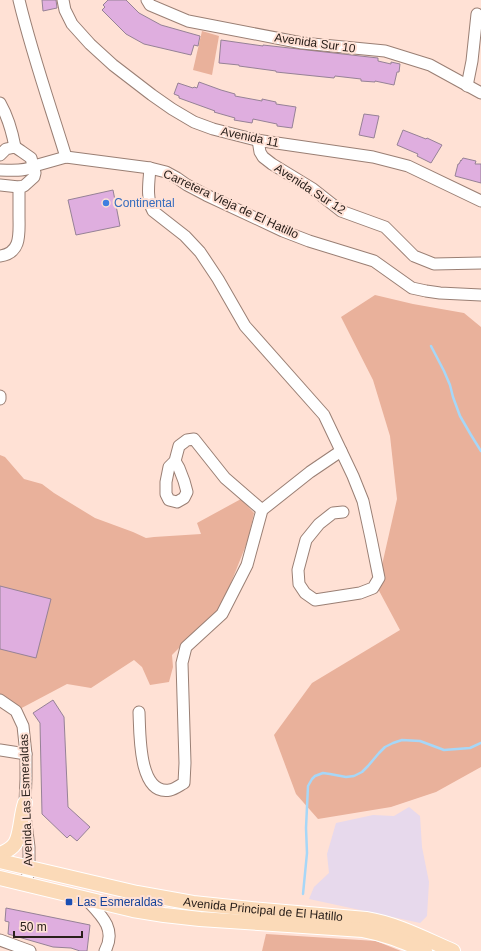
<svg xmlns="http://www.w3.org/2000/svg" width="481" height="951" font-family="Helvetica,sans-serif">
	<rect width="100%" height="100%" fill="#ffe1d5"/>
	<polygon fill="#e7d9ec" points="409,807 420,816 422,847 429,882 427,916 420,923 309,899 314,887 329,873 327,854 336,823 373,815 394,816"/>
	<g fill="#e9b19b">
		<polygon points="202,31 219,36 212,75 193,70"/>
		<polygon points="375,295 413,304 464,313 481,327 481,767 436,792 391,807 318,819 296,794 274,735 312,683 400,630 377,587 397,499 390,436 373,380 341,317"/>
		<polygon points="0,455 5,457 24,479 42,484 54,493 95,518 133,532 146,538 154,537 201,534 197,523 241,499 254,513 248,540 219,613 200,627 172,655 173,667 169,682 150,685 142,667 134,660 91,688 67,684 16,711 0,700"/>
		<polygon points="266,934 376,941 401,951 262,951"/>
	</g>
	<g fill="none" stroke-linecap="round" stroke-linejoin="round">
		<g stroke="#a6d7f8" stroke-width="2.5">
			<polyline points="431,346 444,371 450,385 453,397 460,416 471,435 481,451"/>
			<polyline points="303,894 307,853 306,828 308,786 312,779 315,776 323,773 330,774 346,777 354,776 362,772 368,766 379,753 385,747 393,743 402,740 420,741 444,750 470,748 481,743"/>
		</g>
	</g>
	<g fill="#dfaedf" stroke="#968296">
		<polygon points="42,0 56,0 57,8 43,11"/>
		<polygon points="108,0 126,0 139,13 161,25 200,36 198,46 194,45 191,55 144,44 126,34 102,10 105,7 103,5"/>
		<polygon points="221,40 263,46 263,45 378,58 378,61 391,64 391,62 400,64 399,72 397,72 394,85 375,81 375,82 361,81 361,79 335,76 334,78 276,72 276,71 239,66 239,65 219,63"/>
		<polygon points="199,82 221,90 235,94 235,96 262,101 262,99 276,102 276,104 296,107 292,128 277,126 277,124 253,119 252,123 234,120 235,118 214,112 215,111 179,98 179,96 174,94 178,83 193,88 194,87 197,88"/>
		<polygon points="364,114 379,116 374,138 359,135"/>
		<polygon points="403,130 426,139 427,138 442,145 431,163 417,156 418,154 397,145"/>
		<polygon points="463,158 476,161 475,164 481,164 481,183 455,176 458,164 459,164 461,160 461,161"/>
		<polygon points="113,190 120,226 76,235 68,200"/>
		<polygon points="0,586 51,599 36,658 0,649"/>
		<polygon points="53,700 64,717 68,807 90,827 77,841 70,835 67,838 42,814 40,723 33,713"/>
		<polygon points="6,908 90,925 87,951 80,951 71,948 53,947 8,934 9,922 5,921"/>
	</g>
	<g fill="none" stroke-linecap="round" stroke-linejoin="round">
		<defs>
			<g id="minor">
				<path d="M19 0C32 54 50 105 66 157"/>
				<polyline points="63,0 65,10 72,24 90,44 113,65 152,95 172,109 194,122 213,129 256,140 373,157 408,166 481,201"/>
				<polyline points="147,0 150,5 188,21 302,43 385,51 430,65 481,93"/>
				<polyline points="467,86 472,61 477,14"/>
				<path d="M0 103C8 117 12 131 15 147"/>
				<polyline points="258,140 260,152 263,157 272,164 313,189 341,211 385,227 414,256 434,264 481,263"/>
				<polyline points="0,155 6,149 15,147 21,151 31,158 35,173 34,177 24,186 19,187 0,185"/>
				<path d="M150 168C149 182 146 198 153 211L185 236 200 252 218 279 245 326 324 415 353 476 363 501 371 538 379 578 373 588 360 593 315 600 305 593 299 584 298 570 306 540 319 524 333 513 343 512"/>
				<path d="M0 170C11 170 25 172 34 166L66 157 150 168 166 172 177 178 187 185 206 195 283 231 309 241 374 261 412 288 426 291 440 293 481 295"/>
				<path d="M0 256C22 253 19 233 19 216 19 206 19 197 19 187"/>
				<polyline points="0,396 0,399"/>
				<polyline points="175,461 179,468 184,481 187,492 184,498 177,502 169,500 166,494 166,482 169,467 175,461 179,446 187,440 194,439 225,478 262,510"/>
				<polyline points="0,700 16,711 23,726 26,754 26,779 25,803 25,816 29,847 29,868 26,885"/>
				<path d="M139 712C140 732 138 796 170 790 175 789 180 785 184 783L185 763 182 663 186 647 222 614 247 565 262 510 310 472 341 451"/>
				<polyline points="0,750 26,754"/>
				<path d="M87 900C101 915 117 929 105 951"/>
				<polyline points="0,940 30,951"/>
			</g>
			<g id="major">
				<path d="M0 854C18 847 18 839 21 822 22 815 23 809 25 803"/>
				<path id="s1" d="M0 861 137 893 193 903 251 909 366 919C397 924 425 939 453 951"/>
				<path d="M0 878 133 910 164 915 200 919 363 930C386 934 404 942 425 951"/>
			</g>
		</defs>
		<use href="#minor" stroke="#9a7f74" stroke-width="13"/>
		<use href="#major" stroke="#fff" stroke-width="16"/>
		<use href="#minor" stroke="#fff" stroke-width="11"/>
		<use href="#major" stroke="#fbdab8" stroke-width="14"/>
	</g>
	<circle fill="#3f7fe0" stroke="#ffe1d5" stroke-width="1.5" cx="106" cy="203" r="4"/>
	<rect fill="#1a4fb4" stroke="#ffe1d5" stroke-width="1.5" x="65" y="898" width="8" height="8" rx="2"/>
	<g text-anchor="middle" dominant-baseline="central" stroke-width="4" stroke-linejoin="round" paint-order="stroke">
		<g font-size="12" fill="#2a201b" stroke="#ffe1d5">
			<text transform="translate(315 43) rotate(8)">Avenida Sur 10</text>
			<text transform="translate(250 137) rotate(12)">Avenida 11</text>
			<text transform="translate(310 189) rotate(33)">Avenida Sur 12</text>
			<text transform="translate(231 204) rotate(25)">Carretera Vieja de El Hatillo</text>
			<text transform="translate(26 800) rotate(-92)">Avenida Las Esmeraldas</text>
			<text stroke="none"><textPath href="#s1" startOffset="268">Avenida Principal de El Hatillo</textPath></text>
		</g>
		<g font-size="12" fill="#366cbe" stroke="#ffe1d5" text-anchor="start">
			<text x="114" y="203">Continental</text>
		</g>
		<g font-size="12" fill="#164399" stroke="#ffe1d5" text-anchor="start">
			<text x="77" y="902">Las Esmeraldas</text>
		</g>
	</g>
	<path d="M14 931v6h68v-6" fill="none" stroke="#2a201b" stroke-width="2"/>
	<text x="20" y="931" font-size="12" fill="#2a201b" stroke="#ffe1d5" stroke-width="3" paint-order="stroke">50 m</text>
</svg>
